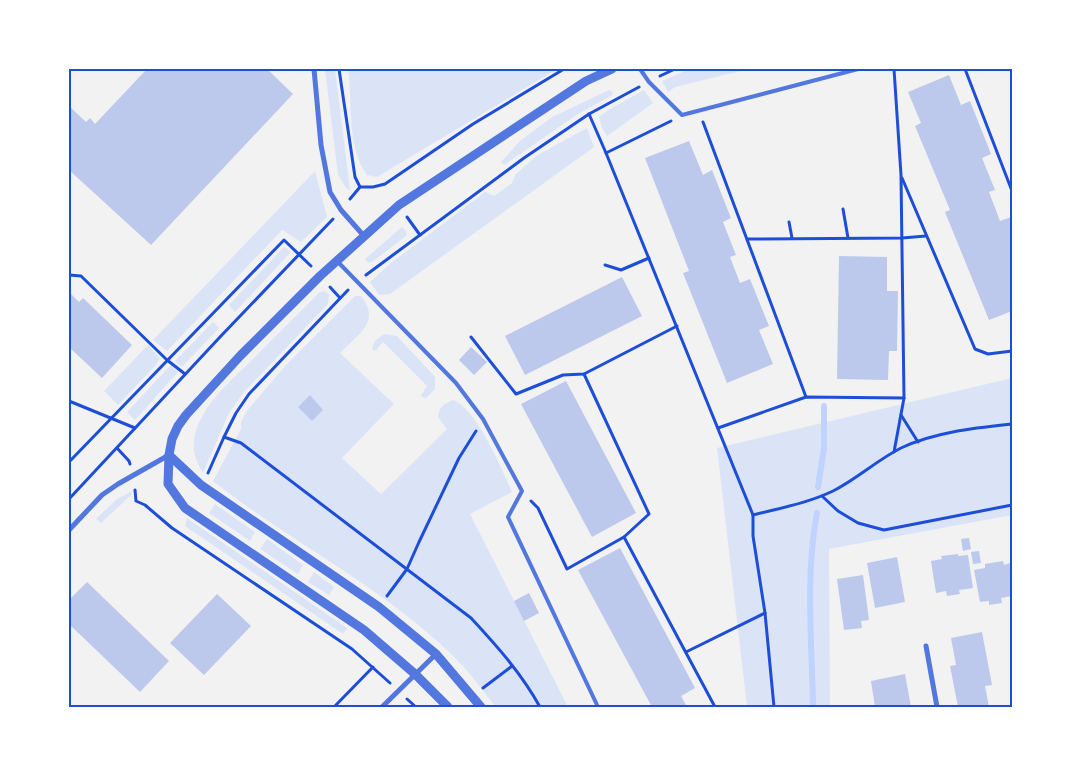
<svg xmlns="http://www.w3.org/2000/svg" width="1081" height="776" font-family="'Archivo Narrow',sans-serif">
	<rect width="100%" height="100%" fill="#f2f2f2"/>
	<g fill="#dbe4f7">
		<polygon points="325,69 335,69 350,190 346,188 338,175"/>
		<path d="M348 69H557L377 177 367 175C346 145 353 104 348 69Z"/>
		<polygon points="690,69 749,69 675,87 668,92 662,81"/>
		<polygon points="609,90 612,91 613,94 611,96 578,114 504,165 501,162 520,141 552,117"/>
		<polygon points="644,90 653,103 607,136 602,128 599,117 608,110"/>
		<polygon points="587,128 594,147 390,294 379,295 370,282 391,263 485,192 494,196 512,183 515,175 536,156"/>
		<polygon points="315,171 327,217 301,242 282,230 167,351 153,340"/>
		<polygon points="402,227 407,233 406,236 372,262 368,263 365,259"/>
		<polygon points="284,247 291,252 235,312 229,305"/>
		<path d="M325 291 329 295 328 304 244 392 229 413 203 473C197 463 192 452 194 440 199 406 232 380 255 357 276 335 298 314 320 292Z"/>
		<path d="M355 296H361C382 322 357 335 340 353L394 404 342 458 381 494 447 429 438 417C439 406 444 404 453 400 476 407 502 470 512 492L470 514 568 707H496C481 688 467 669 449 652 379 585 289 541 213 481L241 429V422L246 412 286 365Z"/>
		<polygon points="213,322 219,328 182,367 175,361"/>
		<polygon points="384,334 397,336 435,377 435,389 426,398 422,397 421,395 427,386 383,342 375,351 372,349 375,341"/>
		<polygon points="148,345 160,359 154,367 118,405 104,391"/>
		<polygon points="171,365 178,372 135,420 127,412"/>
		<polygon points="1012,378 1012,515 829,549 830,707 747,707 717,448"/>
		<polygon points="132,491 131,495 101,523 96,519 117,499"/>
		<polygon points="215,504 255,532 250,541 209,513"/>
		<polygon points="187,518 347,628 343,634 185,526"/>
		<polygon points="267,539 303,565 298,574 260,549"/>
		<polygon points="314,572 334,587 329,595 308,582"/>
	</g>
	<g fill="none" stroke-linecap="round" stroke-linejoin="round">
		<g stroke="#bfd3fe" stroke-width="6">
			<polyline points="818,487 824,448 824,406"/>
			<path d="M813 707C812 643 805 576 817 513"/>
		</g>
	</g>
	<g fill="#bdc9ec">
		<polygon points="147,69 267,69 293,94 151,245 69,170 69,106 86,122 90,118 95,124"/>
		<polygon points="949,75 961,105 970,101 991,154 982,158 995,190 989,192 1000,221 1011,217 1012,219 1012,311 989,320 945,212 950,210 915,126 921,123 908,92"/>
		<polygon points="689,141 703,175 712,170 731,218 723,222 736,255 730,257 740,283 750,279 769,326 759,330 773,364 727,383 683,273 689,271 645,158"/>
		<polygon points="839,256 887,257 887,291 898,291 897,351 889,351 888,380 837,379"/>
		<polygon points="622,277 642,316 525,375 505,336"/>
		<polygon points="69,292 79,302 83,298 132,345 102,378 69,347"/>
		<polygon points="471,347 487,362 474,375 459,360"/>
		<polygon points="566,381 636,513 592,537 521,404"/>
		<polygon points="310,395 323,410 312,421 298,407"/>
		<polygon points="969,538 971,549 963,551 961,539"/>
		<polygon points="620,548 695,688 681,696 687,707 652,707 578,570"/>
		<polygon points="979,551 981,563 973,564 971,552"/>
		<polygon points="958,554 958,556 968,555 973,588 959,590 960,594 947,596 946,591 936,593 931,561 942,559 941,556"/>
		<polygon points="897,557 905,602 875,608 867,563"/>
		<polygon points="1003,561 1004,565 1010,563 1012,574 1012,596 1001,598 1002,603 989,605 989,601 980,602 974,570 985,568 985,564"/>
		<polygon points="863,575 869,620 861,621 862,628 844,630 837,579"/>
		<polygon points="87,582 169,661 140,692 69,624 69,600"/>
		<polygon points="529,593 539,613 524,621 514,601"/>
		<polygon points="217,594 251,626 204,675 170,643"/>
		<polygon points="982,632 992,685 985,686 989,707 958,707 950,666 956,665 951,638"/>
		<polygon points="905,674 911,707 875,707 871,681"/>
	</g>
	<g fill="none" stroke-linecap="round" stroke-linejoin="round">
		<g stroke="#1d4ed8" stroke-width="3">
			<polyline points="339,69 355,177 360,187"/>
			<polyline points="965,69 1012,191"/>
			<polyline points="660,76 675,69"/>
			<polyline points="589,114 606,153 753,515 753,536 765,613 774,707"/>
			<polyline points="703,122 806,397"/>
			<polyline points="606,153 671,121"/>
			<polyline points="902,178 975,349 988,354 1012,351"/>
			<polyline points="350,199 360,187 373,187 385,184 473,124 564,69"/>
			<polyline points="843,209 848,238"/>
			<polyline points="407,217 420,235"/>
			<polyline points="789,222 792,238"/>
			<polyline points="747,239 902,238 926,236"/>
			<polyline points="605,265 621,270 649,258"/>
			<polyline points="69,275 81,276 167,360 185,374"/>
			<polyline points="366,275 524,158 589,114 639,87"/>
			<polyline points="330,287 340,298"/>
			<path d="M348 290 249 394 236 413 224 437 241 443 471 618C497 646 522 674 540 707"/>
			<polyline points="471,337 516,394 563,375 584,374 677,326"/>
			<polyline points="584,374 649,514 624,537 715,707"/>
			<polyline points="69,401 135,428"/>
			<polyline points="901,415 918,442"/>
			<polyline points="718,428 806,397 904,398 901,175 894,69"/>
			<polyline points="117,448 129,461 130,464"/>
			<polyline points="894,452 904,398"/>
			<polyline points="69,462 284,240 311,266"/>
			<polyline points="208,473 224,437"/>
			<polyline points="135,490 136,501 145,505 172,528 352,649 390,683"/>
			<polyline points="822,496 838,511 858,523 884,530 1012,505"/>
			<polyline points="69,499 220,337 333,219"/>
			<polyline points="531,501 538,508 567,569 624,537"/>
			<path d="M753 515C780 508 808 503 833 491 857 479 877 460 901 448 935 432 975 428 1012 424"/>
			<polyline points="387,596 407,569 419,542 459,458 476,431"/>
			<polyline points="686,652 765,613"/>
			<polyline points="483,688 512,666"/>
			<polyline points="407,699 416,707"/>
			<polyline points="334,707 373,667"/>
		</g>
		<g stroke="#5277de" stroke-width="4">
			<polyline points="640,69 649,82 682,115 858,69"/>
			<polyline points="337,261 456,383 483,419 522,491 508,517 598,707"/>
		</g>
		<g stroke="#5277de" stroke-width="5">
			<polyline points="314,69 321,145 330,192 341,210 364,236"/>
			<polyline points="69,530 102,495 118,484 169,455"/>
			<polyline points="926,646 937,707"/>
			<polyline points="382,707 436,654"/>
		</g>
		<g stroke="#5277de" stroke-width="9">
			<polyline points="169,455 201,485 379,607 436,654 481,707"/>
			<polyline points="448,707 415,674 364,630 185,508 168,484 169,455 172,439 178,426 186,415 240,356 320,276 399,205 586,81 612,69"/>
		</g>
	</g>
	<rect width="1081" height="776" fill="none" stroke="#ffffff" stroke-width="140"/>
	<rect x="70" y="70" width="941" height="636" fill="none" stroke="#1d4ed8" stroke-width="2"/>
</svg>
